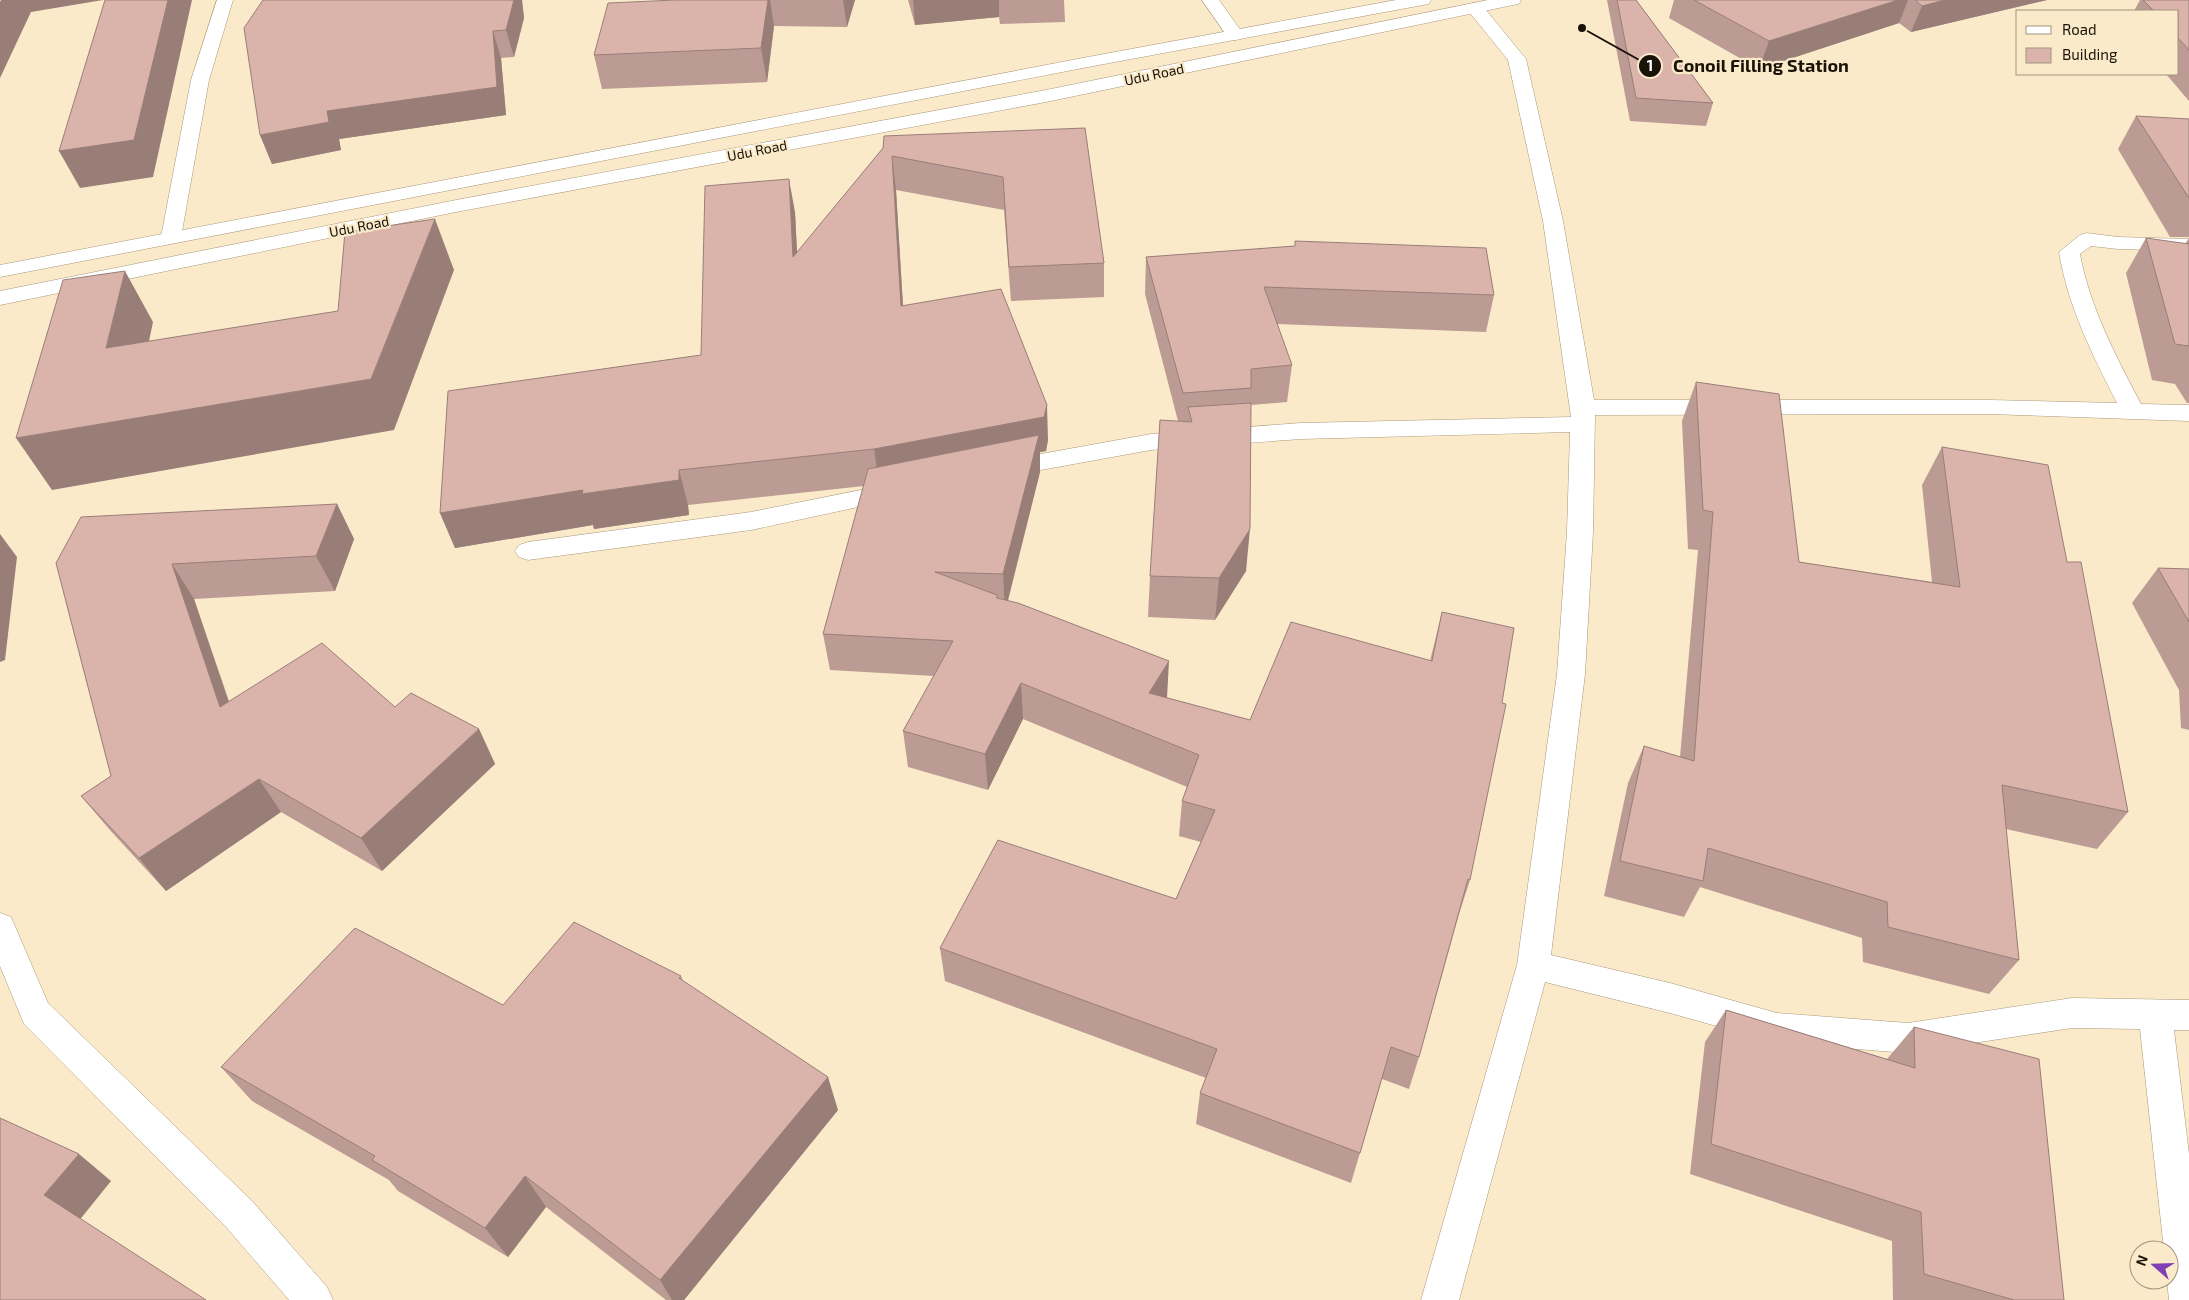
<svg xmlns="http://www.w3.org/2000/svg" width="2189" height="1300" font-family="'Exo 2',sans-serif">
	<rect width="100%" height="100%" fill="#fbeaca"/>
	<g fill="none" stroke-linecap="round" stroke-linejoin="round">
		<defs>
			<g id="minor">
				<polygon points="217,0 233,0 209,80 181,237 178,241 171,243 164,241 161,237 191,80"/>
				<polygon points="1202,0 1219,0 1244,35 1241,39 1235,40 1229,39"/>
				<path d="M1475 3 1481 4 1526 59 1563 221 1594 400H1990L2117 403C2092 354 2068 307 2059 252L2080 235 2087 233 2118 237 2189 239V251L2118 249 2091 246 2080 254C2090 308 2116 356 2141 404L2189 405V421L1990 414 1595 415 1593 532 1585 674 1551 955 1670 983 1777 1013 1908 1023 2072 998 2189 1000V1030H2174L2189 1154V1300H2169L2167 1280H2169V1250H2164L2140 1029 2072 1028 1908 1053 1777 1043 1670 1013 1545 982 1459 1300H1421L1517 965 1557 674 1567 532 1570 432 1301 439 1151 450 1002 477 993 475 990 469 993 463 1002 461 1151 434 1301 423 1571 417 1543 221 1508 60 1466 8 1469 4Z"/>
				<polygon points="896,483 905,485 908,491 905,497 751,530 528,560 519,557 515,551 519,545 528,542 751,512"/>
				<polygon points="0,913 11,917 48,1003 253,1202 327,1287 333,1300 289,1300 227,1228 24,1024 0,966"/>
			</g>
			<g id="major">
				<polygon points="1396,0 1431,0 1429,4 1423,5 1088,67 0,277 0,265 1088,57"/>
				<polygon points="1488,0 1521,0 1519,4 1513,5 1046,102 456,212 0,305 0,291 456,200 1046,90"/>
			</g>
		</defs>
		<use href="#minor" stroke="#a8987a" stroke-width="1"/>
		<use href="#major" stroke="#a8987a" stroke-width="1"/>
		<use href="#minor" fill="#fff" fill-rule="evenodd"/>
		<use href="#major" fill="#fff" fill-rule="evenodd"/>
	</g>
	<g fill="#bb9b93">
		<polygon points="263,0 522,0 524,18 514,57 501,58 506,115 339,139 341,150 272,164 260,135"/>
		<polygon points="675,0 855,0 847,27 774,26 767,82 602,89 594,55"/>
		<polygon points="908,0 1064,0 1065,22 1000,24 999,17 915,25"/>
		<polygon points="1607,0 1636,0 1713,103 1706,126 1630,121"/>
		<polygon points="1674,0 2047,0 1911,32 1899,23 1759,69 1669,18"/>
		<polygon points="2140,0 2189,0 2189,101 2166,74 2178,74 2178,11 2134,11"/>
		<polygon points="2136,116 2189,119 2189,237 2170,237 2118,149"/>
		<polygon points="1085,128 1104,263 1104,297 1011,301 1004,210 896,190 903,306 1048,440 1046,451 1040,452 1040,472 1008,601 1167,698 1250,720 1430,661 1442,612 1470,880 1459,914 1419,1057 1409,1089 1382,1079 1351,1183 1196,1124 1200,1093 1206,1078 945,981 940,948 1176,899 1201,842 1179,836 1182,801 1187,787 1023,719 988,790 908,767 903,731 934,676 830,670 823,634 864,486 688,505 689,515 594,529 593,525 455,548 440,513 701,355 795,212 797,253 883,148"/>
		<polygon points="2146,238 2185,244 2189,238 2189,403 2187,403 2175,384 2152,380 2126,273"/>
		<polygon points="1295,241 1494,295 1486,332 1277,324 1292,365 1287,402 1251,405 1246,571 1215,620 1148,617 1150,576 1178,421 1145,294 1146,257 1295,246"/>
		<polygon points="1696,382 1799,562 1932,582 1922,485 1942,447 2067,562 2128,812 2097,849 2006,829 2019,960 1989,994 1863,962 1862,938 1700,887 1684,917 1604,896 1628,783 1644,746 1680,757 1698,550 1688,549 1682,421"/>
		<polygon points="337,504 354,539 335,591 194,599 229,701 395,707 479,729 495,764 382,871 281,812 166,891 109,829 81,796 111,776 56,563"/>
		<polygon points="2158,568 2189,569 2189,730 2181,728 2179,690 2132,603"/>
		<polygon points="681,976 683,981 838,1110 684,1300 666,1300 546,1207 508,1257 398,1191 389,1180 252,1101 221,1067 503,1005"/>
		<polygon points="1726,1010 1887,1059 1914,1027 2064,1300 1893,1300 1892,1241 1690,1174 1705,1042"/>
	</g>
	<g fill="#997e78">
		<polygon points="1,0 103,0 31,12 0,78 0,2"/>
		<polygon points="168,0 192,0 153,177 80,188 59,151"/>
		<polygon points="514,0 522,0 524,18 514,57 506,30"/>
		<polygon points="768,0 770,0 774,26 767,82 761,48"/>
		<polygon points="843,0 855,0 847,27"/>
		<polygon points="913,0 999,0 999,17 915,25"/>
		<polygon points="1898,0 1908,0 1899,23 1759,69 1769,41"/>
		<polygon points="1945,0 2047,0 1911,32 1922,6"/>
		<polygon points="493,31 501,58 506,115 339,139 341,150 272,164 260,135 327,111"/>
		<polygon points="892,156 896,190 905,340 901,306"/>
		<polygon points="789,179 795,212 799,291 793,257"/>
		<polygon points="435,219 454,270 394,430 52,490 16,438 371,379"/>
		<polygon points="125,271 153,322 137,399 106,348"/>
		<polygon points="1047,405 1048,440 1046,451 1040,452 1040,472 1005,611 1003,574 879,484 874,449"/>
		<polygon points="679,470 688,505 689,515 594,529 593,525 455,548 440,513"/>
		<polygon points="337,504 354,539 335,591 316,556"/>
		<polygon points="1250,529 1246,571 1215,620 1219,578"/>
		<polygon points="0,534 17,557 5,660 0,662"/>
		<polygon points="172,564 194,599 242,742 220,707"/>
		<polygon points="1169,661 1167,698 1147,729 1149,693"/>
		<polygon points="1021,683 1023,719 988,790 985,754"/>
		<polygon points="479,729 495,764 382,871 361,838"/>
		<polygon points="259,779 281,812 166,891 139,858"/>
		<polygon points="828,1077 838,1110 684,1300 672,1300 660,1280"/>
		<polygon points="79,1154 111,1181 78,1222 44,1195"/>
		<polygon points="525,1176 546,1207 508,1257 485,1228"/>
	</g>
	<g fill="#dab4ab" stroke="#997e78">
		<polygon points="105,0 168,0 134,140 59,151"/>
		<polygon points="263,0 514,0 506,30 493,31 497,87 327,111 329,122 260,135 244,28"/>
		<polygon points="675,0 768,0 761,48 594,55 608,3"/>
		<polygon points="1617,0 1636,0 1713,103 1636,98"/>
		<polygon points="1694,0 1898,0 1769,41"/>
		<polygon points="1915,0 1945,0 1922,6"/>
		<polygon points="2143,0 2189,0 2189,50 2178,38 2178,11 2154,11"/>
		<polygon points="2136,116 2189,119 2189,198"/>
		<polygon points="1085,128 1104,263 1009,267 1003,177 892,156 901,306 1001,289 1047,405 1044,417 874,449 679,470 679,480 582,494 583,490 440,513 448,391 701,355 705,186 789,179 793,257 883,148 884,136"/>
		<polygon points="435,219 371,379 16,438 63,280 125,271 106,348 338,311 345,232"/>
		<polygon points="2146,238 2189,244 2189,346 2175,344"/>
		<polygon points="1295,241 1486,248 1494,295 1264,287 1292,365 1251,369 1251,388 1183,393 1146,257 1295,246"/>
		<polygon points="1696,382 1779,394 1799,562 1960,587 1942,447 2048,465 2067,562 2081,562 2128,812 2002,785 2019,960 1888,927 1887,902 1708,848 1703,881 1620,861 1644,746 1694,761 1713,512 1703,510"/>
		<polygon points="1251,403 1250,529 1219,578 1150,576 1160,420 1192,422 1188,407"/>
		<polygon points="1039,435 1003,574 935,572 997,595 997,598 1018,603 1169,661 1149,693 1250,720 1291,622 1432,661 1442,612 1514,628 1502,703 1506,704 1470,880 1468,879 1419,1057 1391,1047 1360,1153 1200,1093 1217,1049 940,948 998,840 1176,899 1215,810 1182,801 1199,755 1021,683 985,754 903,731 953,641 823,634 868,469"/>
		<polygon points="337,504 316,556 172,564 220,707 322,643 395,707 411,693 479,729 361,838 259,779 139,858 81,796 111,776 56,563 81,517"/>
		<polygon points="2158,568 2189,569 2189,622"/>
		<polygon points="574,922 681,976 679,978 828,1077 660,1280 525,1176 485,1228 372,1160 375,1156 221,1067 355,928 503,1005"/>
		<polygon points="1726,1010 1915,1068 1914,1027 2039,1059 2064,1300 2014,1300 1924,1274 1921,1212 1711,1144"/>
		<polygon points="0,1118 79,1154 44,1195 206,1300 0,1300"/>
	</g>
	<g text-anchor="middle" dominant-baseline="central" stroke-width="4.5" stroke-linejoin="round" paint-order="stroke">
		<g font-size="14" fill="#181207" stroke="#fbeaca">
			<text transform="translate(1154 74) rotate(-12)">Udu Road</text>
			<text transform="translate(757 150) rotate(-11)">Udu Road</text>
			<text transform="translate(359 226) rotate(-11)">Udu Road</text>
		</g>
	</g>
	<path fill="none" stroke="#181207" stroke-width="2" d="M1582 28L1650 66"/>
	<g fill="#181207" stroke="#fbeaca" stroke-width="2">
		<circle cx="1582" cy="28" r="5"/>
		<circle cx="1650" cy="66" r="12"/>
	</g>
	<g font-size="15" text-anchor="middle" font-weight="bold" fill="#fff">
		<text x="1650" y="71">1</text>
	</g>
	<g font-size="18" text-anchor="middle" font-weight="bold" fill="#181207" stroke="#fbeaca" stroke-width="4.5" stroke-linejoin="round" paint-order="stroke">
		<text x="1761" y="72">Conoil Filling Station</text>
	</g>
	<rect x="2016" y="10" width="162" height="65" fill="#fbeaca" stroke="#a0947c"/>
	<rect x="2026" y="26" width="25" height="8" fill="#ffffff" stroke="#a0947c"/>
	<text x="2062" y="35" font-size="15" fill="#181207">Road</text>
	<rect x="2026" y="48" width="25" height="15" fill="#dab4ab" stroke="#a0947c"/>
	<text x="2062" y="60" font-size="15" fill="#181207">Building</text>
	<g transform="translate(2154 1265) rotate(290)"><circle r="24" fill="#fbeaca" stroke="#a0947c"/>
	<path d="M0-4L9 19L0 12L-9 19Z" fill="#803fb4"/>
	<text y="-8" font-size="14" font-weight="bold" text-anchor="middle" fill="#181207">N</text>
	</g>
</svg>
